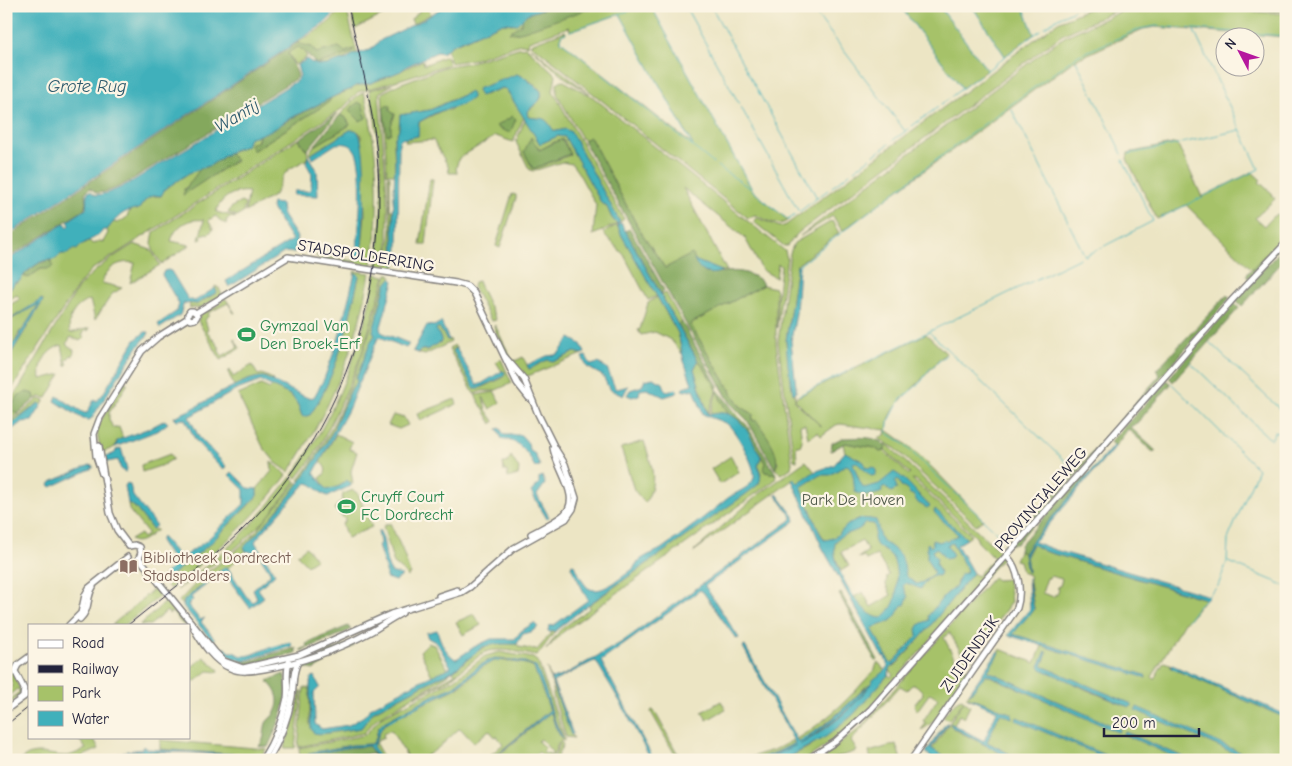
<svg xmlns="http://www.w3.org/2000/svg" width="1292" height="766" font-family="'Comic Neue',sans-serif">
	<rect width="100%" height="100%" fill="#fcf5e5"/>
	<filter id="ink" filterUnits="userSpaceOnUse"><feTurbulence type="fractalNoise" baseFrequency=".02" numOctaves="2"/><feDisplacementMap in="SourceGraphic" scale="10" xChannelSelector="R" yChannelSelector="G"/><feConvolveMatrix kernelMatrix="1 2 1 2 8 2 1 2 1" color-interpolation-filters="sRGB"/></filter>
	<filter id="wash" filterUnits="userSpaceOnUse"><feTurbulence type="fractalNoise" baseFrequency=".0096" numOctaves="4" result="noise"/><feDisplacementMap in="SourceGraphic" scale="20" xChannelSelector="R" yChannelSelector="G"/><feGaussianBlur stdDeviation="1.12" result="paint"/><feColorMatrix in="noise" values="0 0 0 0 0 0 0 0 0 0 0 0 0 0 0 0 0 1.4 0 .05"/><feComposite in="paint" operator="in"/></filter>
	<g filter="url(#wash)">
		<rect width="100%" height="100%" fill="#ece5c4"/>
		<g fill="#a6c269" stroke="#647252" fill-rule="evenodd">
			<path d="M341 6H346L357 53C345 58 326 70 312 63L313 62 317 64 333 59 353 50 345 52 339 48 316 53 297 43C312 33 334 24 341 6Z"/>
			<polygon points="350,6 412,6 405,9 395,9 355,29"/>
			<polygon points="421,6 427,6 431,14 413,24 411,19 418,13"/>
			<path d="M508 6H651L753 191 788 220C779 229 766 219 755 215L748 218 540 51 530 44 565 31 566 33 561 35V41L693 145 620 14 570 31 569 27 529 41 527 45 521 44 475 59 451 63 446 48 503 23 513 24Z"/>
			<polygon points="900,6 939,6 987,70 962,88"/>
			<polygon points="972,6 1023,6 1034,34 1005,56"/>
			<polygon points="1094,6 1126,6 1062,35 798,233 787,246 784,246 754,222 755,219 758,218 780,227 786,225 1058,22"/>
			<polygon points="1133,6 1176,6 1286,14 1286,37 1155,27 1143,29 1075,60 842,231 833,216 800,236 1055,43 1066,36"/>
			<polygon points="1203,6 1286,6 1286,12"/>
			<polygon points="297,46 302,49 307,57 295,65 288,53"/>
			<path d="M526 47 556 75 553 91 624 219 620 222 571 132 552 130 544 119 528 117 527 112C531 108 536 105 539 101 549 90 528 80 520 75L510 77 478 89 484 95 502 88 506 89 524 117 513 142 496 136 494 137 459 158 456 168 457 173H449L448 166 433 140 406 142 405 139 418 136 419 122 443 110H450L470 92 430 110 400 115 399 129 394 140 395 174H387L382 93 399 84 444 67 471 62 518 48Z"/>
			<polygon points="530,47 590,94 564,77"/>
			<path d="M446 56 449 64 383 85 358 92 343 108 91 270 78 286 6 398V362L43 301 42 299 29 309 39 304 22 331H20L15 342 7 349 6 357V323L20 314 6 322V307L20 299 17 295 6 301V290C12 286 18 281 23 275L24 277H31L37 271 53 264 51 260 56 259 61 254 68 253 89 241 93 244 99 241 103 242 108 233 107 230 113 222 118 223 126 218 131 209 138 210 149 196H161C166 182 188 172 201 167L192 182 183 190 236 161 229 153 246 146 249 138 259 136 254 150 329 102 331 98 352 89C357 84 365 85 371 83 389 77 406 68 423 60L424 65Z"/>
			<polygon points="562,80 593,97 785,251 787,258 777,328 777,301 781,266 778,264 776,278 762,270 745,238 683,188 727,271 722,271 694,260 665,268 639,229 590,137 583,140 557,94 557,83"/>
			<path d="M393 84 379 93 388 207V252L385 267H376C385 208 383 148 369 90Z"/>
			<path d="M364 92C378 147 382 209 371 266L322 259 318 258 316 255 355 261 356 259 361 258 365 214 361 136 359 132 350 130 310 155 309 153 313 147 350 125 346 118 340 115 356 97Z"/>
			<path d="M525 119 540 144 558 136 565 137 602 204 606 205 612 218 617 224 593 235 596 205 579 174 572 164 562 162 533 171 529 169 516 142ZM564 140 570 155 533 169 524 152 535 143 540 150 554 142Z"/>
			<path d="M298 139 307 151 308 156 306 160 289 169 283 176 275 195 245 212 249 192C234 190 221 197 216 212L236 217 233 218 232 217 226 220 227 223 225 224 224 222 222 223 216 216 208 220 213 229 209 234 206 233 201 236 202 239 199 240 204 220C188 218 176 225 171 241L190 245 162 264C152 250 150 249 154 232Z"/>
			<polygon points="1177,143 1202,197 1252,172 1261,180 1259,182 1273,194 1272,195 1275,199 1255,218 1264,226 1272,217 1278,214 1286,220 1286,233 1252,269 1186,205 1157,219 1127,159 1128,153"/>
			<polygon points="388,176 390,176 390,210 393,210 393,263 396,265 395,270 387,269 391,230"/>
			<polygon points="430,179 433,179 426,245 420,245"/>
			<polygon points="512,194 516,195 516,198 500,248 496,246"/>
			<polygon points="241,202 245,204 243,213 238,216 228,213 232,207"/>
			<path d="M832 221 839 233 797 265 786 341 793 392 795 393V402L822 427 796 401 795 398 926 334 946 353C937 362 930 370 922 379 907 395 889 407 887 430 923 454 952 489 983 520L976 525 896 449 878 438 885 435 886 430 840 424 836 425 821 436 818 432 808 438 805 424 800 425 802 441 800 446H796L797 461 794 460 778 342 790 253 794 243Z"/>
			<polygon points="617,225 622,236 657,296 648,300 624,255 603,233"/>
			<path d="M134 244 151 250 160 265 130 283 135 263C119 260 106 268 102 283L122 288 112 294 95 320 90 300C75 305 67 317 70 333L90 328 88 331 86 330 82 335 84 338 83 340 81 339 80 341 71 337 66 344 74 350 73 356 71 355 66 361 68 363 66 366 62 345C46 350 39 363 41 379L61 374 47 398 40 397 35 399 34 394C20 390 16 399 9 409L18 414 9 420C1 407 11 400 18 390L78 288C94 269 113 257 134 244Z"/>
			<path d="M355 271 370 273C357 348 331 408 289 472L276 463 263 447 238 395 261 385 270 389 273 386C291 395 295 395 302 416L310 415C338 374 348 324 359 276L354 274Z"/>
			<path d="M375 274 385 276 362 353 346 392 323 440 311 460 297 478 293 475C335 415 363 346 375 274Z"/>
			<path d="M387 274H390L392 278 386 284 373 331 375 335 371 341 356 379 357 382 352 388 334 427H335L314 463 301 481 299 480C345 419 366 345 387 274Z"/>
			<polygon points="478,281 479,284 496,320 492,321 490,319 473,287 474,282"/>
			<polygon points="763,285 775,288 776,291 776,343 792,463 791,468 782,474 775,469 778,463 752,420 753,414 740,406 690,324"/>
			<polygon points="215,286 219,288 222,295 200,308 190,308 189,303 197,304 216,293"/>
			<polygon points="666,293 682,322 678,325 661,295"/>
			<polygon points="657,297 678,333 682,354 671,340 655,332 641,335 638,330 640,329 648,303"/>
			<polygon points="224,299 226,299 235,313 234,313 228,303 208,313 209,315 205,320 208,329 206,330 220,348 218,349 222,356 238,347 234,338 240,348 221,360 198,321 201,313 214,308"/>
			<path d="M495 325 511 358 515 361 523 357 529 369 547 360 555 361 575 352 582 354 523 378C508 360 501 348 494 326Z"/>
			<polygon points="439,327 447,340 450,339 451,342 425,355 418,353 421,350 428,350 441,339 436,329"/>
			<polygon points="454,345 456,348 453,349 474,388 483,387 503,378 503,371 501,370 496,362 501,359 512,383 494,391 482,391 474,394 449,349"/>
			<polygon points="698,361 701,363 717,389 708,414 694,369"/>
			<path d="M252 365 258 375 262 374 273 379 272 381C257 374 248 380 234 386L228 372 230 370 233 377Z"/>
			<polygon points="124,381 127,383 127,385 109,413 109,419 113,428 119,427 123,438 116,442 115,447 101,453 97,432 99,424"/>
			<polygon points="495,392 500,403 490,409 483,397 486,410 494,421 492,424 475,395"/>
			<polygon points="717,392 728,414 720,413 710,414"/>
			<polygon points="38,399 45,400 42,405 38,403 6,429 6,422 16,418"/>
			<polygon points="455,399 457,404 420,421 417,414"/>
			<polygon points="393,415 401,417 403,416 408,425 399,429 388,425"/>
			<path d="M336 434 352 442 349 449 357 452 351 471 353 484 350 482 342 483 340 486 329 491 325 489 322 484 323 483 320 478C328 473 327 467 320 462Z"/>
			<path d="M644 441C651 464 659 480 645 503L634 490 621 448Z"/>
			<polygon points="845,443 875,448 880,452 884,451 909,475 910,474 885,450 885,444 889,446 1000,552 1003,557 868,711 847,732 809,757 802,760 784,760 807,748 840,726 853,715 888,675 891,677 893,675 890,670 891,667 895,666 922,636 973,573 977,576 994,558 978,542 976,537 916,480 912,479 970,534 970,537 957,545 952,544 968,570 957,581 956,586 944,596 918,635 892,664 890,663 854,597 863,592 871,607 891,595 886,585 887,577 889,575 877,555 866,560 864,556 859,558 859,557 868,551 862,541 841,552 849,566 841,571 834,554 819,531 801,487 794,479 693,552 758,495 800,465 806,461 815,472 835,465 845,452 843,444"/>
			<polygon points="170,454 173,459 163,465 142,472 141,465"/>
			<polygon points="511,456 519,469 518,475 508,478 507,471 504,471 503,463 507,463"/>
			<polygon points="731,456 739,472 720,484 711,469"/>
			<polygon points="761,457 766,464 765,472 776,474 775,480 563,632 546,650 560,630 590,608 589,605 759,484 761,473 758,466"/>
			<path d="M271 462 287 475C252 522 215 552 170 589L161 578 165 575 169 577 211 543 249 505 257 496V489L272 471Z"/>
			<path d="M291 477 296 481 266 519 249 536 232 551 177 590C189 578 205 568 218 556 246 533 269 505 291 477Z"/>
			<path d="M297 482 299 484C281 506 264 527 244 547L246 551 228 568 225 567 198 588 183 602V606L179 601 206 573 227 558 252 536Z"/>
			<polygon points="353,490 358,494 372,527 347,538 342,524 345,522 345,519 334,509 342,500 343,494"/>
			<path d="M128 503 135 507 152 529 157 530C148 536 140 546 130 540L140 534 143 538 148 534 129 510Z"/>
			<polygon points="390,523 402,549 410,573 407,577 405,573 394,564 383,526"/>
			<path d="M1032 544 1044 551 1205 599C1199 605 1191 619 1184 622L1152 677 1154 679 1164 662 1170 664 1171 668 1286 718V760H1258L1136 710 1250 760H1190L1125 732 1123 734 1182 760H1117L1112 758 1111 760H1021L987 742 1000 713 1012 714 978 700 966 697 969 693 970 694 985 674 1119 732V729L988 671 1000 649 1035 663 1042 646 1146 677 1145 675 1012 634 1034 609 1029 575 1022 572 1019 561 1015 560 1019 551 1024 554 1026 569 1028 572 1026 556ZM1050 576 1062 579 1060 586H1058L1057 588 1059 589 1057 595 1055 594 1054 597 1042 593 1047 578H1049ZM1047 653 1042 666 1131 704 1132 706 1129 707 1087 690 1039 666Z"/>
			<polygon points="306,547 316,559 307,565 297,555"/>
			<path d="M993 577 997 580 1008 579 1011 602 968 664 949 632 944 638 962 672 965 668 971 670C957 690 943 719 921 730L926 723 923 721 938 698 930 693 917 711 914 705 923 694 922 691 916 685H912L907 690 900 686 851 741 857 751 829 760H816L837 746 859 729Z"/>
			<polygon points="155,588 161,595 125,625 112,625"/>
			<polygon points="166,601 186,625 183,625 172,612 169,614 167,611 150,625 140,625"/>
			<polygon points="474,614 481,625 463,635 456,622"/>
			<path d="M557 629 537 656C519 653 501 646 483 653L447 681 414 697 455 674 453 671C481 651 479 641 517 644L519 647 537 650 552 632Z"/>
			<polygon points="428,643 434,645 448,669 432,676 420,651"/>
			<path d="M500 652 533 658 538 662 564 736V741L561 740V742L563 744 556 760H553L560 743 559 742 551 760H549L552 752 541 739 538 741 545 749 543 751 546 754 548 753 550 754 547 760 539 752 531 758 532 760H493L551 712 555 726 561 738 562 735C549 713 547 686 533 665L500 658 487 661 453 687 430 697 384 722 378 728 376 738 372 744 352 745 309 753 310 760H300L299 748 365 735 381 717 455 679 485 656Z"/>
			<polygon points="204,657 219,670 218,672 208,671 194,682 189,682 189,669"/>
			<path d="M498 660 527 664 534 668 550 710 492 758V760L487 758 503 744 497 736 495 737 489 730 474 743 460 728C445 741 430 760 409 760L391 730 383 734 384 737 379 739 376 744 385 760H380L373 746C378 739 378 732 384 725 405 711 430 701 453 690 470 681 479 664 498 660Z"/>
			<polygon points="17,662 13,674 21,691 21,694 6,707 6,704 20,691 17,689 6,698 6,694 13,687 8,671"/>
			<path d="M877 663H879L885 671 883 674 873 680 872 683C851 708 828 728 799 745V744C825 731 849 710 866 686 846 707 826 725 801 741L797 742 796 739C828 720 851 697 875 669Z"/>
			<polygon points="547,668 571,734 574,738 566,737 553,695 553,688"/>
			<polygon points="450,672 448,675 376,719 364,733 298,747 304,688 310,688 310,725 317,734 361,728 371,714 378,709 423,685"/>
			<polygon points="300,691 302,691 295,748 284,748 295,718"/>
			<path d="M962 699 970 706 964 718 959 715 954 725 950 724 954 729 1014 760H949L932 749 964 701 949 720 943 717C947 711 955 700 962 699Z"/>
			<polygon points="721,701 726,709 707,720 702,712"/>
			<polygon points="652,710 654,710 681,760 678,760 651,712"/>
			<path d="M77 737H93L99 749 74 760H21C33 748 49 755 63 756 71 757 79 751 86 749Z"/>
			<polygon points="160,740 266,749 260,760 256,760 256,757 245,755 160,749"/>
			<path d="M793 740 795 743 793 744C777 752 761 760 742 760L776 749Z"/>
			<polygon points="896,744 901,760 871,760 869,752"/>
			<polygon points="134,751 159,752 159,756 136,755 122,760 112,760 111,758"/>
		</g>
		<g fill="#84a85d" stroke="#53654c">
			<polygon points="551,6 597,6 524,31 515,33 509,32 521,24 523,17 527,14"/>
			<path d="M297 43 312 47 316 53 339 47 345 52 354 49 352 53 317 64C309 59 305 49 297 47L288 53 297 73 298 76 295 79C248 108 202 137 155 165 138 175 117 192 97 193L90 188 85 193 86 203 84 210 6 259V238Z"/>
			<polygon points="331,98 329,102 254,150 252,150 250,143 257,142 259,138 258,136"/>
			<polygon points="358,102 363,105 366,118 360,121 349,110"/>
			<polygon points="390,104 390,111 395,114 391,126 391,133 387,135 383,108"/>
			<polygon points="338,113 309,148 307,151 299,139"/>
			<polygon points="340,115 346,118 350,125 313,147"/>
			<polygon points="513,116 516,119 510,133 498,128 496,126"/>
			<polygon points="531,137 539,150 562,139 570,154 533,169 524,152"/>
			<path d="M590 137 639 229 665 268 692 254 697 265 705 273C728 274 739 265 761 281L763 285 690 324 740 406 753 414 752 420 757 421C765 434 782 453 775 469L747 420 733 406 728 399 583 140Z"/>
			<path d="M229 153 236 160 183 195C184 189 197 174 201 167L211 165Z"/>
			<polygon points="630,229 664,290 661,294 625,231"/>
			<polygon points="1286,233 1286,240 1249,279 1246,275"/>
			<polygon points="1284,247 1286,249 1286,258 1242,306 1235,299"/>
			<polygon points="51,260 53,266 50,269 41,269 28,278 23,275 39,263"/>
			<polygon points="1227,295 1230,298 1016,544 1008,544 1077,470 1160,375 1156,370"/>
			<polygon points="1233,302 1239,308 1173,382 1169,378"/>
			<polygon points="682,322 718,386 717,389 701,363 698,361 678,325"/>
			<polygon points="1167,380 1171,384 1137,423 1130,427 1156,451 1154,453 1128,429 1115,447 1110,442"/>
			<polygon points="718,390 738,416 746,424 776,474 765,472 763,469 766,464 743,426 738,420 728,414 717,392"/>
			<polygon points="27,392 34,394 35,399 18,414 9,410 19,395"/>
			<path d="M842 438C856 438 877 434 886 447L884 451 880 452 875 448 845 443 831 451 832 443Z"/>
			<polygon points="1085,470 1087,473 1082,483 1037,535 1024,554 1019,551 1020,545"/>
			<polygon points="841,593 878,660 876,662 839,594"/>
			<polygon points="348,626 351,630 301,651 301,649 307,647 306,644"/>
			<polygon points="353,642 354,646 325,659 325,663 313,670 303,667 321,659 326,653"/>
			<path d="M296 648V653L246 666 232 664 221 656 222 655C241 668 253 660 272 654 280 652 288 650 296 648Z"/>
			<path d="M284 674C293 697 277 726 268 747L259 746C266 738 263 732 266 723 268 719 272 717 274 714 282 700 277 691 267 681Z"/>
			<polygon points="369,746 378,760 376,760 372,753 337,760 310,760 309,755 344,748"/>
		</g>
		<g fill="#41b0bb" stroke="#32697b" fill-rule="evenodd">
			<polygon points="6,6 336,6 333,15 325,23 6,236"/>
			<path d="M444 6H551L527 14 517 24 503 23 452 45 442 53 437 52 407 66 401 71 371 83 355 86 352 89 341 93 287 120 276 128 257 136 249 138 246 146 233 150 211 165 189 173 165 189 161 196C150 193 144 201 139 209 123 209 116 219 107 230H103C97 240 83 240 77 250L73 249 67 254H61C53 264 48 257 39 263 31 268 24 273 19 282H15L12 287 6 290V261L65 223 68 227 70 225 68 221 86 209 87 193 90 191 96 195C116 194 142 175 158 165 205 138 250 109 296 81L300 76 297 65 307 59C322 72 332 61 348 59L352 55 370 50 381 40 425 19Z"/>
			<path d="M517 74 524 77 541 91C543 103 533 104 527 112L528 117C542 120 544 114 553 130L557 131 565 129 571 132 620 222 617 224 612 218 606 205 602 204 565 137 558 136 540 144 506 89 502 88 480 96 477 91V89Z"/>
			<path d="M470 92 472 95V98C461 107 454 107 441 111 434 113 426 118 419 122L418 136 401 139 399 141 398 248 396 262 394 265 392 261 394 251 393 225 395 162 394 140 399 129 400 115 430 110Z"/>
			<path d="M350 130H356C370 140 363 239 361 258L359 260 356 259C358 238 366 164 354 149 350 143 343 143 336 144L313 159 310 155Z"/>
			<polygon points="308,156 317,171 318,196 293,195 294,191 309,191 311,188 312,174 306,163"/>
			<polygon points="272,203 281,204 282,214 297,237 294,253 285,252 229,287 226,281 292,240 271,207"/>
			<path d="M621 223 698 361 694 369 708 414C714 415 718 412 724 413 744 416 753 442 761 457L758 466C764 483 759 484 746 494L585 607 555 631 550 632 548 631 549 626 554 625 588 600 571 567 572 564 575 565C578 572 581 580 586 586 598 599 623 576 634 568 637 558 652 554 661 549 684 533 706 516 728 498 736 492 751 488 754 478 757 468 735 429 727 424 720 420 710 418 703 414L694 389 685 391 682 390 684 387 692 384 684 361 678 333 622 236 617 225Z"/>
			<path d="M694 260 722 271C709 277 700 272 694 260Z"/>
			<polygon points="797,265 799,266 796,313 791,341 796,387 796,392 793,394 788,366 786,341"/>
			<polygon points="168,270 171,271 188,299 195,301 215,288 217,292 197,304 184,303 180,315 160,328 158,324 177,311 179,304 162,275 164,271"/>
			<path d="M355 273 358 274 359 276C348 324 338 374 310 415L303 417 302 416 298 405 292 396 261 381 234 391 189 417 199 437 226 466 225 469H222L196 441 185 419 176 420 174 417C180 414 186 412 192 409 210 399 246 376 264 377L308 398 314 397 324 379 338 341Z"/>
			<path d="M391 278 394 281 380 330 383 333 408 343V346L406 348 380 337 378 338 348 410 314 473 327 490 340 486 346 480 351 483V486L328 496C319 494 315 483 306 483L256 540 255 542 275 574 258 589 264 597 250 608 224 573H221L191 597 193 600 188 605 200 620 205 618 201 622 215 639 212 641 183 606 184 600 225 567 228 568 246 596 253 602 257 598 253 589 270 575V572L258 553 246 551 244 547C280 511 310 472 335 428L334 427 352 388 357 382 356 379 371 341 375 335 373 331 386 284Z"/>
			<polygon points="42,299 43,301 6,362 7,349 15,342 20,335 19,333 22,331 39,304 6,322"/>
			<polygon points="441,322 449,340 447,340 439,327 436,329 441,339 441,342 429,349 421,350 418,353 413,351 427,325 434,326"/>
			<polygon points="145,332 149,332 148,335 137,348 92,418 89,420 83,419 55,401 57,396 84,413 87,413 94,400 97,401 103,394 135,340"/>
			<polygon points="570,338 581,344 585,353 582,354 575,352 555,361 547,360 529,369 527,365 547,356 555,355 559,353"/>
			<polygon points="456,348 477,385 481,384 502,371 505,372 504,376 480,388 474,388 453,351"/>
			<polygon points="586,356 591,365 598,363 607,368 615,388 617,389 628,386 623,396 609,389 603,376 587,367 582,357"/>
			<polygon points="653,378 663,383 666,391 676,389 678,391 677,393 664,397 647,389 640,390 639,395 632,397 627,395 630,390 642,386 645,380"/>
			<polygon points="39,403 42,405 32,421 22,422 6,434 6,429"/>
			<polygon points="165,420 168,423 159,430 115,447 118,440 152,427"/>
			<path d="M500 428 504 435H521L528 443 529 450 535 454 540 466 535 467C527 453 521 441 502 439L497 429Z"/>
			<polygon points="1114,445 1115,447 1034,542 1055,550 1209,596 1206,599 1044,551 1032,544 1026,554 1028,572 1027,572 1024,554 1032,541"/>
			<polygon points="121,448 127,469 126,472 121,470 118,460 107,462 106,457 115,453 116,450"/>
			<path d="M845 452 864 462 865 467 870 468 873 467 876 470V475L871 476 856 462 853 463C854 467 861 486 864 488L879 484 894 472C909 480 918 496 930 506L927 508 918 503 913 495 910 494 906 488 901 486 898 479 895 481 897 489 891 492 885 487 882 488V492C874 496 863 496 855 492 853 481 855 476 849 466L846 465 830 475H820L801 487 819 531 824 540C846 539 843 512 876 520 879 526 878 534 881 539 883 543 887 544 890 546 904 556 903 560 906 576L916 584 923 582 934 573 927 559V544L928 543 931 547 933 545 932 540 939 542 945 540 947 542 950 539 958 535C951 526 941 521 934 512L935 509 967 539 957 545 973 573 922 636 894 666 891 667 888 675 853 715 827 736 784 760H766L796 745 762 760H754L777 752 795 743 743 647 745 646 798 742 829 722 871 683 856 701 836 719 799 745C824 732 846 714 864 693 868 689 870 684 873 680 878 675 883 675 888 667L885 657 882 656 822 547 792 480 794 479 798 483 814 472 834 465ZM865 523 874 524C877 531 872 536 875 542 878 550 888 550 892 557 898 566 898 594 894 603 891 609 887 614 882 618 861 619 830 564 835 544 839 530 858 536 865 523ZM952 543 967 570 966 573 961 574 956 586 944 596 928 616 929 620 920 624 917 629 918 635 892 664 890 663 872 628 889 622 895 617 902 605H905L908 597 903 586 906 583 921 589C924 582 931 574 939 576L940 572 936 564 937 559 932 551 937 548 945 559 951 558 953 555 947 545Z"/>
			<polygon points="90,465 93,466 93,468 51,487 49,485 51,482"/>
			<polygon points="232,472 248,488 257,489 257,496 211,543 169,577 165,577 165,574 175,564 160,541 162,537 177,554 183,557 206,541 244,504 244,490 229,475"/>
			<polygon points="542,476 545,484 537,495 549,517 547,519 531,492 539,483 539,478"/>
			<polygon points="127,483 130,485 133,496 156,526 152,529 135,507 128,503 125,486"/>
			<polygon points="777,494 794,516 795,521 705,586 739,638 737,639 734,636 703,592 700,590 601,661 654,760 651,760 622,705 596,661 592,662 553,682 573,734 571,735 550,677 552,679 564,675 622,642 791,520 792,517 776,495"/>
			<path d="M379 530C387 542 383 560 391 572L401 575V577L395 581 386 578V570L378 546 380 543 378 532Z"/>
			<polygon points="1028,578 1034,609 1013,634 1145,675 1146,678 1008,635 1030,609"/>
			<path d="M534 623 538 627 531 632 523 634 517 644H493L483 647 454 670 423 685 374 711 361 728 321 734 314 733 311 729 310 685 311 678 314 676 320 687 314 693 315 724 322 729 349 725 364 716 372 707 418 682 451 667 437 643 428 638 426 633 437 630C440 641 445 652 455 659L458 658 474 647 491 639H515L521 631Z"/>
			<path d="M291 642 292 646 244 661 232 658 222 651 225 647 230 652H234C246 661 256 652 268 648 276 646 284 644 291 642Z"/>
			<polygon points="998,651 999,653 988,671 1120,729 1120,731 1119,732 1115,731 986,674 970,694 969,693"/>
			<polygon points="1046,651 1047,653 1042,666 1132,704 1132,706 1129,707 1041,669 1039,666"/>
			<path d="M495 658 525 662 536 667C545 685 549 705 556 724 558 730 562 733 562 739L555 726 551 712 492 759 550 710 534 668 527 664 514 662 503 660 494 661 482 667 454 689 426 702 384 725C378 732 378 739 373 746L380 760H378L369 746 351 747 308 755 309 753 352 745 372 744 376 738 378 728 384 722 430 697 453 687 480 665Z"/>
			<polygon points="1172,665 1286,715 1286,718 1171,668"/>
			<polygon points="968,698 978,700 1012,714 1012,718 1000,713 987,742 1021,760 1014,760 952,727 950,723 984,741 997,711"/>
			<polygon points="1137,707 1258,760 1250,760 1135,710"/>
			<polygon points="1017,717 1107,756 1106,758 1016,720"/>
			<polygon points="946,723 948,723 931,748 949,760 933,760 926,752"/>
			<polygon points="1125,732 1190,760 1182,760 1173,756 1123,734"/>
			<polygon points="143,746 147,749 245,755 247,760 244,757 195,753 134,751 102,760 127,751 142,749"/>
		</g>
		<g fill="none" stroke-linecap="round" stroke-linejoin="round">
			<g stroke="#41b0bb" stroke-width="1">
				<polyline points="651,6 753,191 788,220 795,215"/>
				<polyline points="685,6 799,212 817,198"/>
				<polyline points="711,6 817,198 828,190"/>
				<polyline points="810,6 905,131"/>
				<polyline points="900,6 962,88"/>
				<polyline points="939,6 987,70"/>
				<polyline points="972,6 1005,56"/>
				<polyline points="1023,6 1034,34"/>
				<polyline points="1079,8 1083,6"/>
				<polyline points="620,14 693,146"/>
				<polyline points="1045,27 1058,18 1074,10"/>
				<polyline points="570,31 642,6"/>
				<polyline points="566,33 561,35 561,41 713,163"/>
				<polyline points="1021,44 1041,30"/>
				<polyline points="1076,60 1122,154"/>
				<polyline points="985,72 1017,47"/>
				<polyline points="952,96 980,75"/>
				<polyline points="941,104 949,99"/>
				<polyline points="1012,110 1085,256 1153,221 1123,160"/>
				<polyline points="912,126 938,107"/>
				<polyline points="893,140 909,129"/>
				<polyline points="1182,143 1240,130"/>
				<polyline points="1129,154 1179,144"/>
				<polyline points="874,155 889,144"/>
				<polyline points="717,166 751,189"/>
				<polyline points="854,170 870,158"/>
				<polyline points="832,187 850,173"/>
				<polyline points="1160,218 1259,169 1194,31"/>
				<polyline points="798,266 957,144 1077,56 1139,29 1156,26 1286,36"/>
				<polyline points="930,333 1070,466"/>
				<polyline points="1210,343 1284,413 1286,407"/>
				<polyline points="946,355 928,371 921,382 900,400 888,423 887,433 900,441 1006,541"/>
				<polyline points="1190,362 1271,440 1275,432 1286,436"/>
				<polyline points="1172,384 1258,469 1228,539 1227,562 1218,586 1197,607 1188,620"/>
				<polyline points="799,395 1080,258"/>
				<polyline points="1228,562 1286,586"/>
			</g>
		</g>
	</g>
	<g filter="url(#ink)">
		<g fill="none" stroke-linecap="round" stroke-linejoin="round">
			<defs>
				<g id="secondary">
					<polyline points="196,313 288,257 456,283 467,286 474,293 517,383 529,398"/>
					<polyline points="188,318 188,314 190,311 193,311 196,313"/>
					<polyline points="188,318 190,320 195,319 197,316 196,313"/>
					<polyline points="99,446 110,513 117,530 129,546"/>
					<polyline points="102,474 96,456 94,434 100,418 142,351 158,337 188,318"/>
					<path d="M531 534C542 528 553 523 562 516 584 500 556 469 553 448"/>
					<polyline points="129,546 135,545 140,547 141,553 139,558"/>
					<polyline points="139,558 215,652 224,661 243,668 299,655 391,614 462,592 470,587 514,548 566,519 573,509 576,498 565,464 555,448 538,414 524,379 505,357"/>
					<polyline points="439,596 457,590"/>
					<path d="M80 619C91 608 86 598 93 587"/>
					<polyline points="69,625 81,613 85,595 89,588 128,557"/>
					<path d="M194 629C203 644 213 661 230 668 240 673 252 671 264 669 301 663 339 649 372 631 382 625 392 618 402 613"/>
					<polyline points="23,697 24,689 15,671 18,665 29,657"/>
					<polyline points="6,710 29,693"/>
					<path d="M262 760C274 741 283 719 287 698 289 686 285 673 289 662"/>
					<path d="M268 760C280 740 288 719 292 697 294 684 292 673 298 662"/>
					<polyline points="806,760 835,742 871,709 1233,299 1286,243"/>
					<path d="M911 760 1017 608C1022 592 1019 569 1007 556"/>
				</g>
			</defs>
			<use href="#secondary" stroke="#878480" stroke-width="8"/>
			<use href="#secondary" stroke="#fff" stroke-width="5"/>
			<g stroke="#22223b" stroke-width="1">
				<path d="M128 625C171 590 217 557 255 517 345 421 389 286 377 155 373 105 359 55 348 6"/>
				<polyline points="6,725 29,707"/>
			</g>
		</g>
	</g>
	<defs>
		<symbol id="stadium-bare" viewBox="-9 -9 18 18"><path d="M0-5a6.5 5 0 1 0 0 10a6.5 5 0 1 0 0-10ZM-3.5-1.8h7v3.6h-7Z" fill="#2e9e5b" stroke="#fcf5e5" stroke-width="2.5" paint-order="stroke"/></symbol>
		<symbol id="library-bare" viewBox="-9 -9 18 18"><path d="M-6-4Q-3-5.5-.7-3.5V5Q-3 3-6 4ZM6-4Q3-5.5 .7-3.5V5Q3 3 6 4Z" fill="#8d6e63" stroke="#fcf5e5" stroke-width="2.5" paint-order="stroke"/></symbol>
	</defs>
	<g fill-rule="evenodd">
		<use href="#stadium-bare" x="234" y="322" width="25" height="25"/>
		<use href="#stadium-bare" x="334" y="494" width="25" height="25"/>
		<use href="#library-bare" x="116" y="554" width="25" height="25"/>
	</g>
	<g text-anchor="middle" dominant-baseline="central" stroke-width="4.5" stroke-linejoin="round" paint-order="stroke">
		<g font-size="16" fill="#22223b" stroke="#fcf5e5">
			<text transform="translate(366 256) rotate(9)">STADSPOLDERRING</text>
			<text transform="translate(1041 499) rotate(-49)">PROVINCIALEWEG</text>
			<text transform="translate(970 654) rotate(-55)">ZUIDENDIJK</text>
		</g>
		<g font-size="16" fill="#27864d" stroke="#fcf5e5" text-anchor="start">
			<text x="260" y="326">Gymzaal Van<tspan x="260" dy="18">Den Broek-Erf</tspan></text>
			<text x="361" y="497">Cruyff Court<tspan x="361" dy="18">FC Dordrecht</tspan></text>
		</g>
		<g font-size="16" fill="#505a4b" stroke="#fcf5e5">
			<text x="853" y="500">Park De Hoven</text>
		</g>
		<g font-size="16" fill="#785e54" stroke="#fcf5e5" text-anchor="start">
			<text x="143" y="558">Bibliotheek Dordrecht<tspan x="143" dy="18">Stadspolders</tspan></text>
		</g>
		<g font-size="18" font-style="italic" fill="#2e5b6e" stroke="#fcf5e5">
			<text x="87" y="86">Grote Rug</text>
			<text transform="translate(237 116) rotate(-31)">Wantij</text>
		</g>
	</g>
	<rect width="1292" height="766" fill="none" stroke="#fcf5e5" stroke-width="25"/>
	<rect x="28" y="624" width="162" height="115" fill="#fcf5e5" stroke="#a5a1a1"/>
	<rect x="38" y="640" width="25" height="8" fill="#ffffff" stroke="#a5a1a1"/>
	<text x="72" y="648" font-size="15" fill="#22223b">Road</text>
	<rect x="38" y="665" width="25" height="8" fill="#22223b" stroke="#a5a1a1"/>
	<text x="72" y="674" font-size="15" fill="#22223b">Railway</text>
	<rect x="38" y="686" width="25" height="15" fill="#a6c269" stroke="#a5a1a1"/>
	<text x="72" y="698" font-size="15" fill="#22223b">Park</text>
	<rect x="38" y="711" width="25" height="15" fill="#41b0bb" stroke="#a5a1a1"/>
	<text x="72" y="724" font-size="15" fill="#22223b">Water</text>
	<g transform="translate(1240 52) rotate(311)"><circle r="24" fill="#fcf5e5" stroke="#a5a1a1"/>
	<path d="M0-4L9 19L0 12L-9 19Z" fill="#b5179e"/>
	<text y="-8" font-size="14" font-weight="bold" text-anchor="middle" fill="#22223b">N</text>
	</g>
	<path d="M1104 728v8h95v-8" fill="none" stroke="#22223b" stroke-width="2.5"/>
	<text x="1112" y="728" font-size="15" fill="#22223b" stroke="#fcf5e5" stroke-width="4" paint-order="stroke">200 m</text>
</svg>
